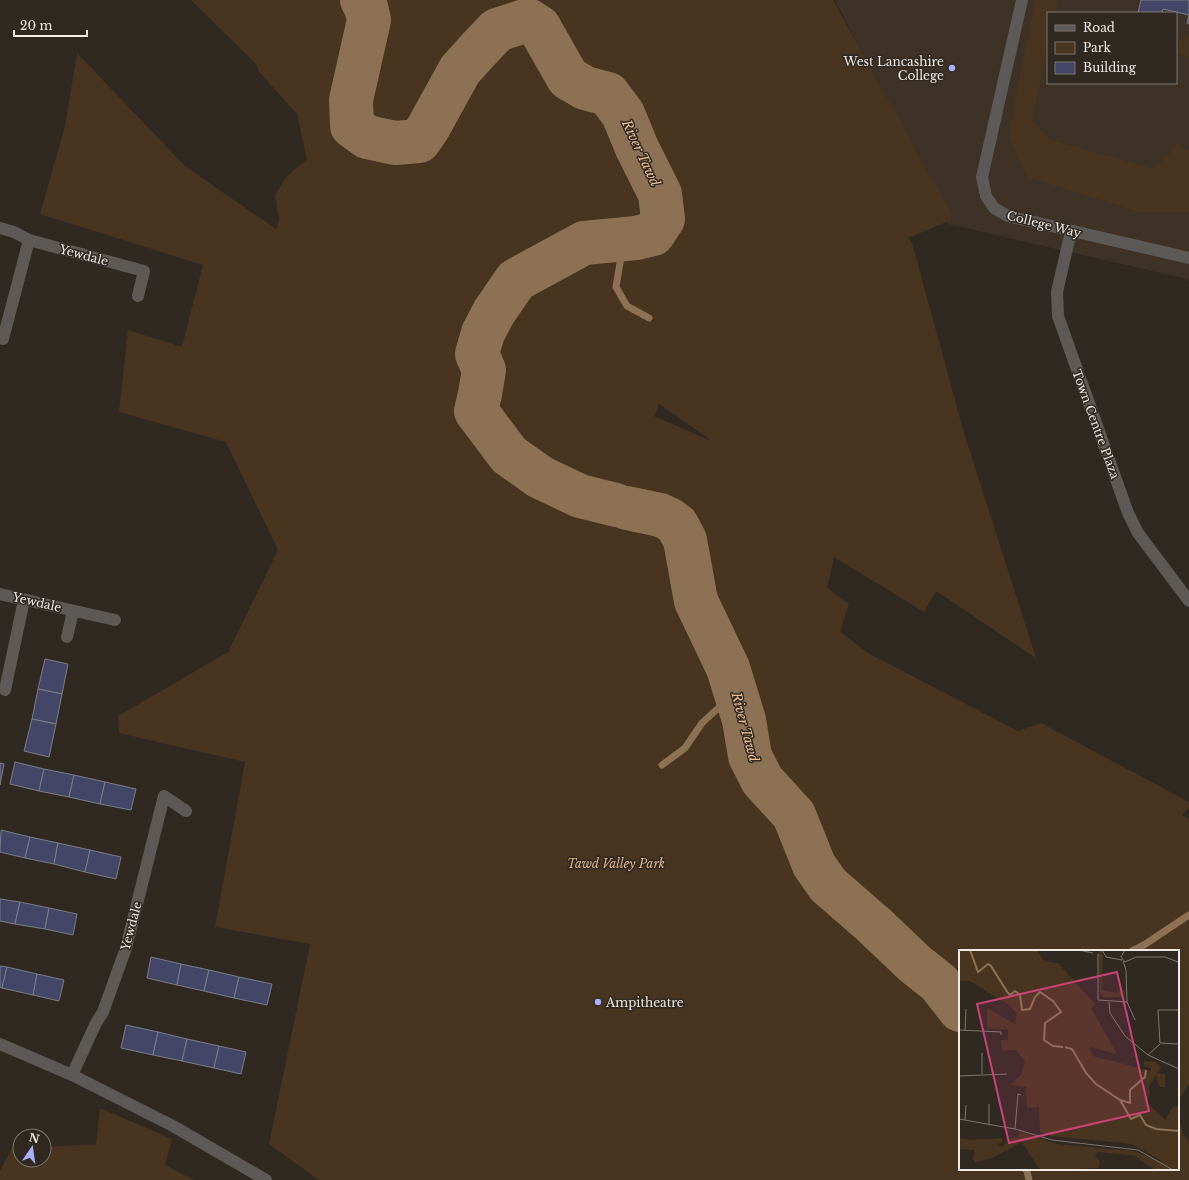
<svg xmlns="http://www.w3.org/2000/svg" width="1189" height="1180" font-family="'Libre Baskerville',serif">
	<rect width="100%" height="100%" fill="#302922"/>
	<path fill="#3e3227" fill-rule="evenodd" d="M835 0H1189V281L1187 279 948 224ZM1048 13H1176V83H1048Z"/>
	<g fill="#48341f" fill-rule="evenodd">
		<path d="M191 0H833L954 219 908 238 912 243 964 433 1036 658 936 591 924 612 834 557 827 588 849 604 840 632 870 654 1018 731 1041 723 1189 802V808L1182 815 1189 819V1084L1178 1101V951H960V1169H1178V1111L1183 1134 1189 1141V1180H319L269 1144 310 944 215 927 245 762 119 733 118 716 228 652 278 550 226 442 119 412 128 330 182 347 203 265 40 214 65 126 77 53 185 166 276 229 279 219 275 195 286 177 307 159 297 114 259 72 256 64ZM659 404 709 439V440L654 416Z"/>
		<polygon points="1036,0 1058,0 1055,13 1048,13 1048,47 1032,120 1051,140 1154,169 1178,144 1189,151 1189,212 1140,212 1027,177 1009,138 1017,90"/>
		<polygon points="1189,35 1189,57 1176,54 1176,42"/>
		<polygon points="100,1108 172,1139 165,1165 194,1180 0,1180 0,1171 13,1146 20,1146 20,1160 44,1160 44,1147 96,1144"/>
	</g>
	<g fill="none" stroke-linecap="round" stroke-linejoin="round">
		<g stroke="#8d7155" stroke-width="7">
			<polyline points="624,239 616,287 627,306 649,318"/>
			<polyline points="662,765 685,748 702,723 715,711 736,694"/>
			<polyline points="1132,951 1144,945 1189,915"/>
			<polyline points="1025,1169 1027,1171 1029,1180"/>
		</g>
		<g stroke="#8d7155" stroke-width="44">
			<polyline points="362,0 366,7 369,20 351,100 352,126 367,137 395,143 419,141 428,128 460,70 478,50 497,30 528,20 539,27 568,78 585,88 608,94 623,114 637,148 660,194 663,219 653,234 636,238 584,243 516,280 494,312 483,333 477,354 484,370 480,394 476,411 509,455 540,477 580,496 616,505"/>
			<polyline points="627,508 660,515 669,519 677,525 685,540 696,601 728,668 744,720 750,756 762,780 794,815 814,865 828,885 874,925 915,964 939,983 960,1010"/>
		</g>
	</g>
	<g fill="#434666" stroke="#7b7d87">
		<polygon points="1141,0 1189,0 1189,24 1187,23 1189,15 1163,9 1162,13 1138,13"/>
		<polygon points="45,659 68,664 62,694 38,689"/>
		<polygon points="38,689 62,694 56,724 32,719"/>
		<polygon points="32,719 56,724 49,757 24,751"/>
		<polygon points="15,762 44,769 39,791 10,784"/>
		<polygon points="0,763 4,764 0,785"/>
		<polygon points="44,769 74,775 69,797 39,791"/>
		<polygon points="74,775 105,782 100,804 69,797"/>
		<polygon points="105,782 136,789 131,810 100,804"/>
		<polygon points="1,830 30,837 25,858 0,852"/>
		<polygon points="30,837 58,843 54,864 25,858"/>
		<polygon points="58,843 90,850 85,872 54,864"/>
		<polygon points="90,850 121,857 116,879 85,872"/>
		<polygon points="0,899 20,902 15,924 0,921"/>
		<polygon points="20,902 49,908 45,929 15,924"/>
		<polygon points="49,908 77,914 73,935 45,929"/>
		<polygon points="151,957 181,964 177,985 147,978"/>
		<polygon points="181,964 209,970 204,991 177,985"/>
		<polygon points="0,966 7,967 2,988 0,987"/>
		<polygon points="7,967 37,974 33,995 2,988"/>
		<polygon points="209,970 239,977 234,998 204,991"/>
		<polygon points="37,974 64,980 59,1001 33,995"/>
		<polygon points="239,977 272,984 267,1005 234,998"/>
		<polygon points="126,1025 158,1032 153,1055 121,1048"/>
		<polygon points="158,1032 187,1039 182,1061 153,1055"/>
		<polygon points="187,1039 219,1046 214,1068 182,1061"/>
		<polygon points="219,1046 246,1052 241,1074 214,1068"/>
	</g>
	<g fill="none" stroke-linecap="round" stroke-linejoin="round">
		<g stroke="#5d5956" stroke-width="12">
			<polyline points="3,339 29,240"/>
			<polyline points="5,690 24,600"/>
		</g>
		<g stroke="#5d5956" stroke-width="12">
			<polyline points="1022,0 982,177 986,196 994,208 1008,216 1189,258"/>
			<polyline points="0,228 14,232 29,240 144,271 138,296"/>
			<polyline points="1071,231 1057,292 1058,316 1128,513 1138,533 1189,601"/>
			<polyline points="0,594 115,620"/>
			<polyline points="67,637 73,611"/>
			<polyline points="0,1044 72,1075 173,1126 266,1180"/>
			<polyline points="72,1075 96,1023 103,1012 126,948 164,796 186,811"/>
		</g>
	</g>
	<g fill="#aab0fc" stroke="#302922" stroke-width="1.5">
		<circle cx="952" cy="68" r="4"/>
		<circle cx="598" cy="1002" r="4"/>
	</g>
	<g text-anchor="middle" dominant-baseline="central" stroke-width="3" stroke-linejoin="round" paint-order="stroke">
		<g font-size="12" fill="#f0ebe6" stroke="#302922" text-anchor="end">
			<text x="944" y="61">West Lancashire<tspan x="944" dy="14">College</tspan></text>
			<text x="606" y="1002" text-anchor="start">Ampitheatre</text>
		</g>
		<g font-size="12" fill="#f0ebe6" stroke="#302922">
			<text transform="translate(1044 224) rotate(14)">College Way</text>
			<text transform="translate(84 255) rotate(15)">Yewdale</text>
			<text transform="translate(1096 424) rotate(70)">Town Centre Plaza</text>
			<text transform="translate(37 602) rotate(13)">Yewdale</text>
			<text transform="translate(131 926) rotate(-75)">Yewdale</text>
		</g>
		<g font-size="12" font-style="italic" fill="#e3b484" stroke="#302922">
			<text x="616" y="863">Tawd Valley Park</text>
		</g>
		<g font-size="13" font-style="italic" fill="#f2c291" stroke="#302922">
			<text transform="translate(641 153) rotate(65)">River Tawd</text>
			<text transform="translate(745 727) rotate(75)">River Tawd</text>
		</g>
	</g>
	<g transform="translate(959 950)">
		<rect width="220" height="220" fill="#302922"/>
		<path d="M0 0H78L85 11 99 13 136 54 132 58 158 104 131 97 134 106 192 121V118L185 116V111L196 112 202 117 198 124H206V137H200L197 125 190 136 191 144 187 152 206 170 214 156 220 157V220H196L176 206 139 202 136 205 141 212 139 218 81 220 63 192 35 207 16 213 14 208 16 200 0 199V188L12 190 43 188V192L39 194 43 197 51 189 60 187V182L98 194 174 201 206 213 173 194 92 186 81 182 80 157 68 158 67 137 51 135 62 125 66 111 57 100H43L42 90H49V80L28 78V58L56 74 58 64 50 55 11 31H0ZM139 0H142L144 6 143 40 158 43 161 39 166 41 165 47H144L141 43Z" fill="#48341f"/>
		<path fill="none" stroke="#8d7155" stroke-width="2" d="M11 0 19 22 29 14 32 16 49 43 51 45 56 41 61 45 63 60 71 59 76 47 81 42 94 51 102 62 86 73 85 90 94 96 104 97M106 97 113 99 127 123 137 134 161 150M161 150 172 169 181 165 187 175 197 179 220 181M161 150 171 153V140L186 127 187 120"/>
		<path fill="none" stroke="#7d7770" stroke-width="1" d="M120 0 134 3M143 0 147 7 163 10M166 0 162 7 166 12 177 7H206L219 12M177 0H196M139 4V50L168 52M164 11 167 20 168 52 176 70M150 52 151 63 166 86 189 105 220 119M220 60H199L201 93 220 94M0 80 42 82V85M6 81 7 59M23 103V124M189 105 201 94M0 126 48 124M30 154V174M0 169 56 179 93 190 179 200 214 220M6 170 7 155M56 179 59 144 62 145"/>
		<path fill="#cb4277" fill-opacity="0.15" stroke="#cb4277" stroke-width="2" d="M158 22 190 161 50 193 18 54Z"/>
		<rect width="220" height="220" fill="none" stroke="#f0ebe6" stroke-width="2"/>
	</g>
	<rect x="1047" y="12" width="130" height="72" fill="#302922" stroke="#7d7770"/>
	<rect x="1055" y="25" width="20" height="6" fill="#5d5956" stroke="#7d7770"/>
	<text x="1083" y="32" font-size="12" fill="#f0ebe6">Road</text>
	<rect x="1055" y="42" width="20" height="12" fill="#48341f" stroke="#7d7770"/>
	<text x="1083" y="52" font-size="12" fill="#f0ebe6">Park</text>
	<rect x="1055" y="62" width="20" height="12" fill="#434666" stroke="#7d7770"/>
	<text x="1083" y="72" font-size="12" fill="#f0ebe6">Building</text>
	<g transform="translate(32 1148) rotate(13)"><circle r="19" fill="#302922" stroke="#7d7770"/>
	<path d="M0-3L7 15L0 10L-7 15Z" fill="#aab0fc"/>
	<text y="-6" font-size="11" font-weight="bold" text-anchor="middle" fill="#f0ebe6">N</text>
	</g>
	<path d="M14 30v6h73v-6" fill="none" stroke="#f0ebe6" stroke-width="2"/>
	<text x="20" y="30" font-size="12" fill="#f0ebe6" stroke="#302922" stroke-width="3" paint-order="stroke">20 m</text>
</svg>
